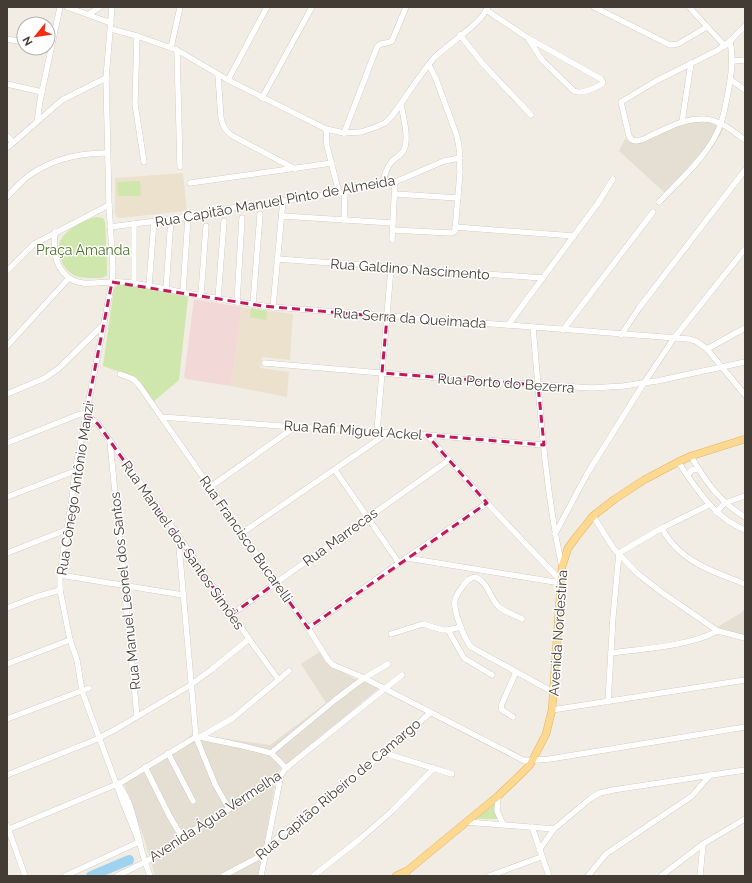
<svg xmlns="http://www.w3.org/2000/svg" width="752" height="883" font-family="Raleway,sans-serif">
	<rect width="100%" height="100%" fill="#f2ede4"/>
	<g fill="#e5ded2">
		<polygon points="689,117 714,119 725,122 721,134 665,193 619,151 625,139 636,143"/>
		<polygon points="745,608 745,636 732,634 717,627 741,613"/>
		<polygon points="321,651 328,664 355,679 372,680 382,686 277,772 259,876 155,876 144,838 124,784 193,734 270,745 326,703 301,664"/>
	</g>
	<g fill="#ebe1cd">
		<polygon points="183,173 187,211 119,218 117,217 115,213 115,178"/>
		<polygon points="242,307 293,314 290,360 262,357 260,368 289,372 287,397 231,386"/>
	</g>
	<polygon fill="#f2d9d7" points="194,299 242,307 231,386 186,379 184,377"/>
	<g fill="#cfe6ac">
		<polygon points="140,181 141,196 118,196 117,182"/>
		<path d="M96 217 103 218 105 222 107 258V275C103 279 98 278 92 278 87 278 79 278 74 275 62 269 54 250 62 238 68 228 85 220 96 217Z"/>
		<polygon points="120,283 188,297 179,380 154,401 137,378 103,366 114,288"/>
		<polygon points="251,308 267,311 266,320 250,317"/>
		<polygon points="496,803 499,819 476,819"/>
	</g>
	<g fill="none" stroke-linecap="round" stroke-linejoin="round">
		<polyline stroke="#9fd2ef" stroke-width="10" points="91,876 129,860"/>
		<defs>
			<g id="minor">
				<polyline points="67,7 111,23"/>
				<polyline points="112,7 106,78 109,205 113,269 112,282 75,471 72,499 63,553 60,575 60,590 70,640 77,660 82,691 124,805 139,842"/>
				<polyline points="594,7 670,45 678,44 707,27"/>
				<polyline points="689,7 725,46"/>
				<path d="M486 10 528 38 601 79 603 82 602 84C595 88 582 95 574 91L542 60 528 38"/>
				<polyline points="89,14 100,7"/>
				<path d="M745 26 730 41 718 50 656 81 621 102 629 136C631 139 632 141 636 141 642 141 648 137 654 134 670 127 685 118 704 119 720 120 733 131 745 140"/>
				<path d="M111 29 137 36 177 50 228 80 326 129 344 133 361 132 376 127 385 123 392 116C406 97 419 76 434 58 449 43 480 25 488 7"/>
				<polyline points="460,35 483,64 531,115"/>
				<polyline points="137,36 135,104 144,162"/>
				<polyline points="7,39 24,42"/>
				<polyline points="171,48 180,7"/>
				<polyline points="177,50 180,167"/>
				<polyline points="733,61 745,60"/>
				<path d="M218 75 221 118C223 126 225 130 231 135L295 169"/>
				<polyline points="228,80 267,7"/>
				<polyline points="731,80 745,90"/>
				<polyline points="7,84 42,92"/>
				<polyline points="262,98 312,7"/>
				<polyline points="37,122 40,101 60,7"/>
				<polyline points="682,122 691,63"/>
				<polyline points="326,129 327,146 339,193"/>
				<path d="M344 133 377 47C381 41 386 45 392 41L406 7"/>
				<polyline points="7,136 13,142"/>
				<polyline points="7,148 62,100 106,78"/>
				<polyline points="190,183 332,163"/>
				<path d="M383 184C384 176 387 167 392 161 395 158 399 156 402 153 411 141 403 118 401 104"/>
				<polyline points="395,194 458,198"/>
				<path d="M7 197C13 190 20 183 27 177 50 160 79 153 107 153"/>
				<path d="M659 202C680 180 711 153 721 123 724 114 726 103 728 93 731 75 734 60 730 41"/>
				<polyline points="282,216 393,223"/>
				<polyline points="344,220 345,192"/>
				<polyline points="110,227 188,217 225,209 339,193 395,182 444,161 460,158"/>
				<polyline points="455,227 574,236"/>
				<polyline points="393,230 451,233 455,231 460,172 459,147 457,136 436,79 429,65"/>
				<path d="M55 232C53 248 54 266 68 277 82 289 105 280 122 282 140 283 158 288 176 291 208 297 240 303 273 307L689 339 696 341 707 349 745 395"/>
				<polyline points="392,240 395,182"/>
				<polyline points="277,259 543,278"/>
				<polyline points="7,271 34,244 109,205"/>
				<polyline points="134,284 134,224"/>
				<polyline points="149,286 154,221"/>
				<polyline points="166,289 171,219"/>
				<polyline points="183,292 188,217"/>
				<polyline points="201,295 206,226"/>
				<polyline points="218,299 224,221"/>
				<polyline points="237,302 242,218"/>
				<polyline points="253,304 260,214"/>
				<polyline points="273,307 283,200"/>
				<polyline points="508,325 598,203 613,179"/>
				<path d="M533 327C540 406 545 489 562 567"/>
				<polyline points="563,330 653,212"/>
				<polyline points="621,335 639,308 745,170"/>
				<polyline points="7,346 69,278"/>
				<polyline points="707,349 745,328"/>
				<polyline points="264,363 440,378 592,388 623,386 657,381 745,362"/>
				<polyline points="120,374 133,379 139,385 308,628 328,660 333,665 364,678 525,761 550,759 745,727"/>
				<polyline points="7,394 45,378 58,369 104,324"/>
				<polyline points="161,417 295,427 427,435 544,445"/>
				<polyline points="377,431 391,268"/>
				<polyline points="427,435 487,503 561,581"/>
				<polyline points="110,442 137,716"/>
				<polyline points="7,443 80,414 86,414 98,424 178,535 249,639 278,679"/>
				<path d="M691 456C705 481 720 502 745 517"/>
				<path d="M678 462C697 489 713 517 745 530"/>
				<polyline points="335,470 399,563"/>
				<path d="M688 476C690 470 693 468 699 470"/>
				<polyline points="210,487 295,427"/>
				<polyline points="7,497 75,471"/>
				<polyline points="716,512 725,503 745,496"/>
				<polyline points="593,516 614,549 638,574 664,594 718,631 745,638"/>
				<path d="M662 528C665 533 668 539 672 543 690 565 720 574 745 584"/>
				<polyline points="242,533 389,432"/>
				<polyline points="555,534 587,474 644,383 674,338 745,249"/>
				<polyline points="178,535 196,737 215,784 229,809"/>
				<polyline points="7,553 66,530"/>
				<polyline points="407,558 561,583"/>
				<polyline points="60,575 183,595"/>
				<polyline points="7,608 36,597 60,590"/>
				<polyline points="232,614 449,460"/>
				<path d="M522 619C515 615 504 612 498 606 489 596 488 582 475 577 469 578 466 581 463 586 460 590 456 595 455 600 453 611 464 638 471 647L553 692"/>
				<polyline points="308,628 399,563 487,503"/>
				<polyline points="448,630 464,658 492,675"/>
				<polyline points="391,634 423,624 443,630 448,630 461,627"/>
				<path d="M611 653C647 648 685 647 718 631"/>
				<polyline points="7,664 70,640"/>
				<polyline points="608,702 613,617 619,553 662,528 709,505"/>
				<polyline points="552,710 745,680"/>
				<polyline points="513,717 502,710 501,706 516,672"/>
				<polyline points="7,719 89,688"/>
				<polyline points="200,737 243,746 271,753 286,768"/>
				<polyline points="168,753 193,801"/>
				<polyline points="271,753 335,700 364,678 388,664"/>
				<polyline points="384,753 452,774"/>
				<polyline points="145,767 170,817 182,837"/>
				<polyline points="7,775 95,740 116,729 189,686 211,670 249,639"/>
				<path d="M120 787C132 803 135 824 140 843 142 854 146 865 150 876"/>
				<polyline points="498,796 497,811 503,824"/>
				<polyline points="466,822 554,829"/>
				<polyline points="7,825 25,876"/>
				<polyline points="532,827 549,876"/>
				<polyline points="7,830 122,782 196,737 200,737 233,718 289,671"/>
				<polyline points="539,850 554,829 591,798 600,793 613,790 745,770"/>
				<polyline points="65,876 139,842"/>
				<polyline points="117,876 149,860 182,837 248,797 281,775 286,768 402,675"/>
				<polyline points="223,876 255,859 265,851 278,837 384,753 430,713"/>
				<polyline points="261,876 281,775"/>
				<polyline points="313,876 360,839 392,811 434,768"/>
				<polyline points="489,876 541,857"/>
				<polyline points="588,876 606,854 692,796 710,775"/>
				<polyline points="661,876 703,844 745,819"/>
				<polyline points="700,876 703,844"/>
			</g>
			<g id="major">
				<polyline points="396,876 407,871"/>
				<polyline points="404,876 407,871 498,796 522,773 530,765 546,734 552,710 562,567 568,548 577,536 593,516 615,499 644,480 678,462 691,456 745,439"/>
			</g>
		</defs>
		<use href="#minor" stroke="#c0b7a9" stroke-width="6"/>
		<use href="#major" stroke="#e1b462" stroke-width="8"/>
		<use href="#minor" stroke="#fff" stroke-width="5.5"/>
		<use href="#major" stroke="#fdd891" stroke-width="7"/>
	</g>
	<path fill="none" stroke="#c2185b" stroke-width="3" stroke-dasharray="8 5" stroke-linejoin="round" d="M112 282 263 306 387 317 382 373 538 385 544 445 427 435 487 503 308 628 276 583 232 614 98 424 86 414Z"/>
	<g text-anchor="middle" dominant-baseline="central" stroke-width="3" stroke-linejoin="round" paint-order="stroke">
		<g font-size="14" fill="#433c34" stroke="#fff">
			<text transform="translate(275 201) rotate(-10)">Rua Capitão Manuel Pinto de Almeida</text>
			<text transform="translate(410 269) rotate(4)">Rua Galdino Nascimento</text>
			<text transform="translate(410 318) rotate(4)">Rua Serra da Queimada</text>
			<text transform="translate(506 383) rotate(4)">Rua Porto do Bezerra</text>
			<text transform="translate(353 430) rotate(4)">Rua Rafi Miguel Ackel</text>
			<text transform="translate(75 489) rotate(-81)">Rua Cônego Antônio Manzi</text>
			<text transform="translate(340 537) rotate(-36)">Rua Marrecas</text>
			<text transform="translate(246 539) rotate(55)">Rua Francisco Bucarelli</text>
			<text transform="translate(183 545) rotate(55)">Rua Manuel dos Santos Simões</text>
			<text transform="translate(125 591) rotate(-96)">Rua Manuel Leonel dos Santos</text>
			<text transform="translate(558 633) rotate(-86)">Avenida Nordestina</text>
			<text transform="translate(338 789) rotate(-40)">Rua Capitão Ribeiro de Camargo</text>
			<text transform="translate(215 816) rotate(-33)">Avenida Água Vermelha</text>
		</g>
		<g font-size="14" fill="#497428" stroke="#fff">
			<text x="83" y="250">Praça Amanda</text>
		</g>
	</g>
	<rect width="752" height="883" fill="none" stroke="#433c34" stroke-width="16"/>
	<g transform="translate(36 36) rotate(240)"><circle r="19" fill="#ffffff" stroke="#b4b1ae"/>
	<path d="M0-3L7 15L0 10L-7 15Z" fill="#f72b15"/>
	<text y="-6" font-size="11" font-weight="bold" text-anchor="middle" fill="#433c34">N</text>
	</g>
</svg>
